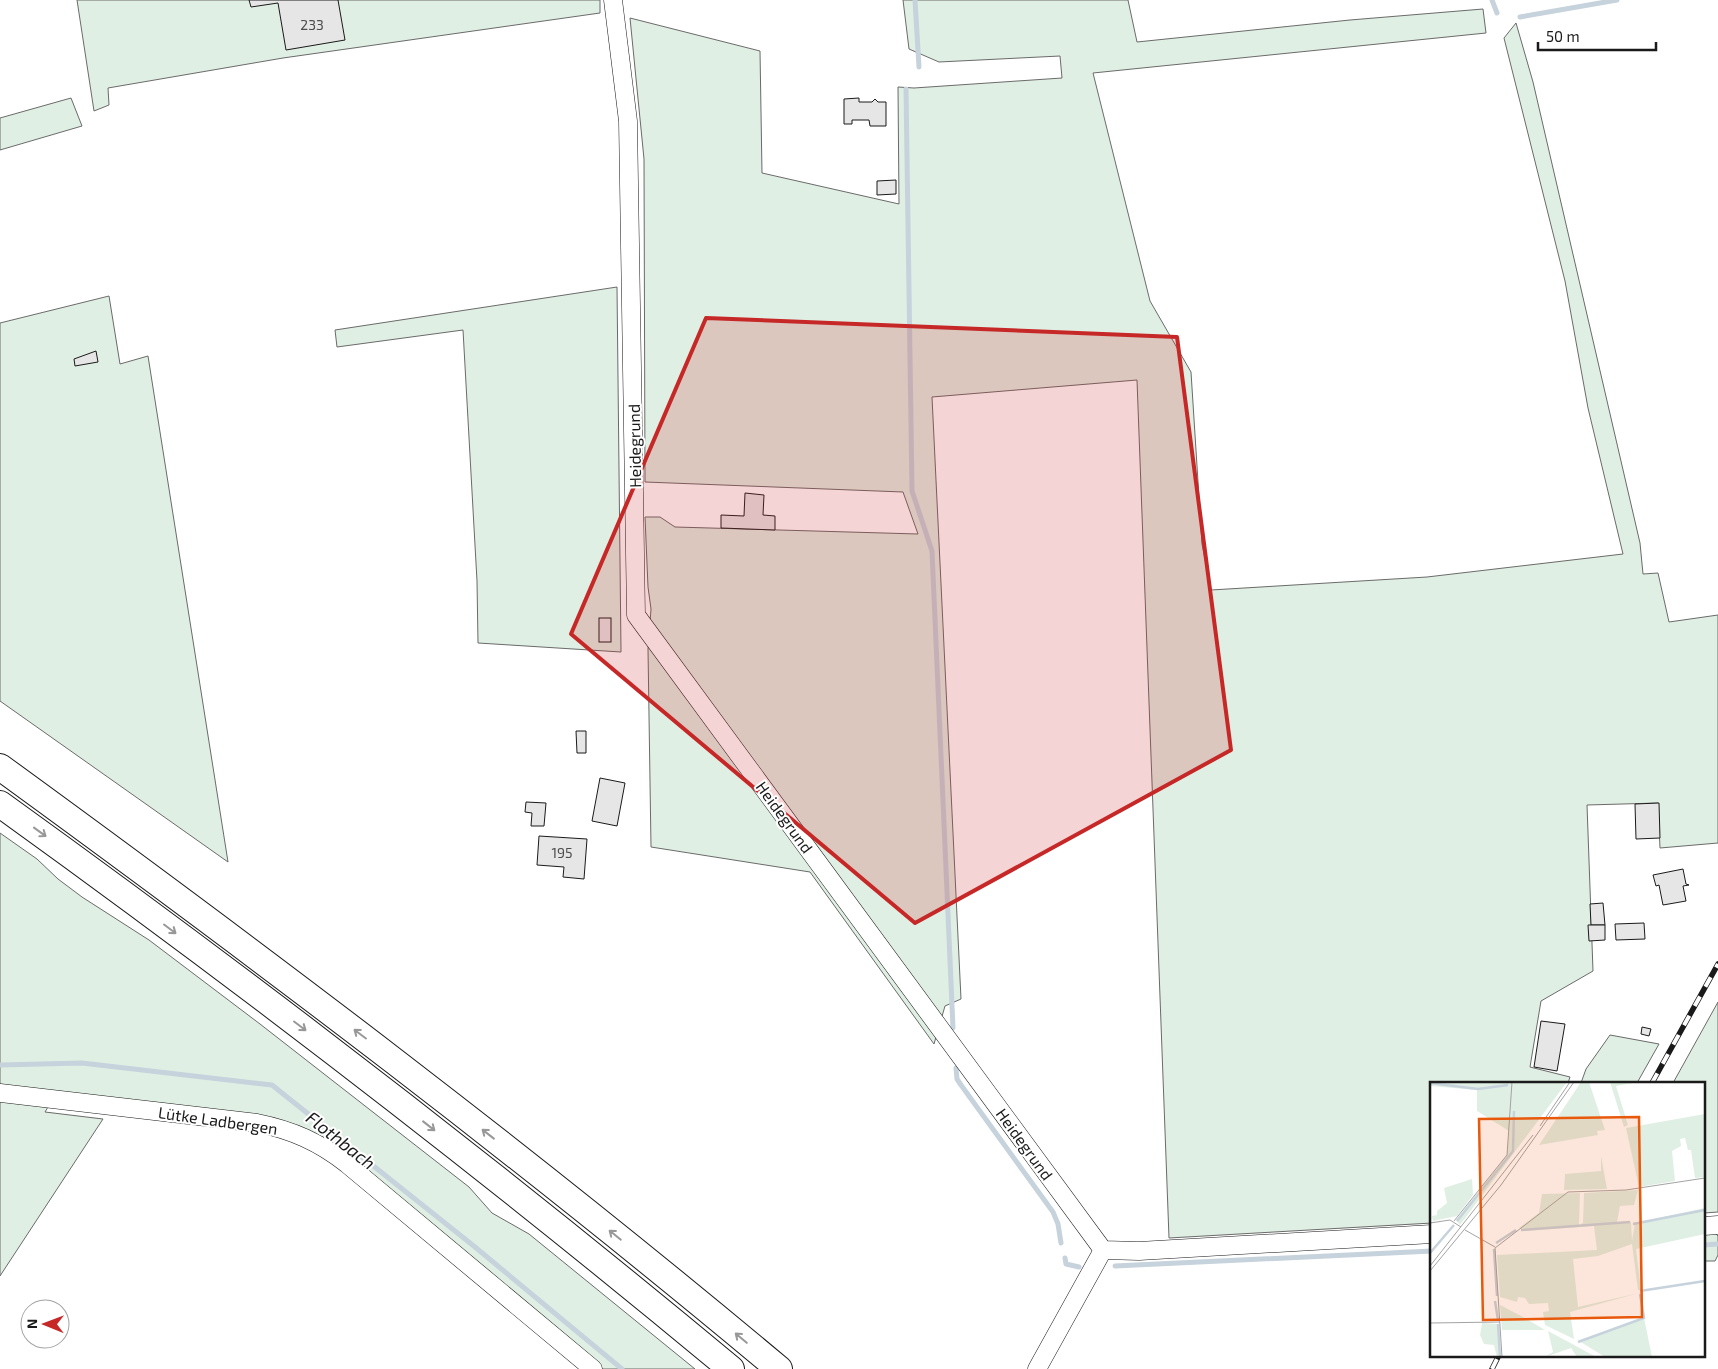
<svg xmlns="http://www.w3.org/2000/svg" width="1718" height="1369" font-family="'Exo 2',sans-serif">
	<rect width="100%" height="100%" fill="#fff"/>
	<g fill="#e0efe3" stroke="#6a6a6a">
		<polygon points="77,0 600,0 600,13 283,58 108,88 109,105 94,111"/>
		<polygon points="903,0 1128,0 1137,42 1350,20 1483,9 1486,33 1093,73 1150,301 1191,372 1202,544 1211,590 1427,577 1623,554 1588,408 1565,281 1504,38 1516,23 1533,82 1640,543 1643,574 1658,573 1669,622 1718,615 1718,843 1660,848 1658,803 1587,805 1593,971 1541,1001 1530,1067 1570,1077 1568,1083 1432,1083 1432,1223 1169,1238 1137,380 932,397 961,999 945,1006 934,1044 810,872 651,847 648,649 651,609 648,587 645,517 660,517 675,527 918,534 903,492 645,482 644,159 630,18 760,51 762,173 899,204 898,87 914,88 1062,78 1060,56 939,62 909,49"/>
		<polygon points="71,98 82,126 0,150 0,118"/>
		<polygon points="617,287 621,652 478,643 477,581 463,330 337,347 335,330"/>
		<polygon points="109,296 120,364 148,356 228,862 0,701 0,323"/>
		<polygon points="0,833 37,859 58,879 82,897 149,940 260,1024 469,1187 492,1213 529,1234 695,1369 600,1369 324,1142 0,1088"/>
		<polygon points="1718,1002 1718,1212 1704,1213 1704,1083 1673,1083"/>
		<polygon points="1610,1035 1659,1044 1637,1083 1581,1083 1586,1069"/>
		<polygon points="0,1100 48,1107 45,1112 103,1119 0,1276"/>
		<polygon points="1715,1233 1718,1236 1718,1255 1715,1261 1704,1261 1704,1234"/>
	</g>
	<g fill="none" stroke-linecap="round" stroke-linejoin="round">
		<g stroke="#c6d2dc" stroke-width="5">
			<polyline points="915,0 919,67"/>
			<polyline points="1492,0 1497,13"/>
			<polyline points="1520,17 1617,0"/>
			<polyline points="906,89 912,491 932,551 953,1028"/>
			<polyline points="0,1065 82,1063 272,1085 475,1247 622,1369"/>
			<polyline points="956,1068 957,1079 961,1085 1053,1212 1058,1224 1061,1243"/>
			<polyline points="1704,1245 1718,1244"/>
			<polyline points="1065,1258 1066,1264 1079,1267"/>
			<polyline points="1115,1266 1432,1251"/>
		</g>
	</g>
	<g fill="#e6e6e6" stroke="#1a1a1a">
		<polygon points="249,0 338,0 345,40 286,50 278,3 251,7"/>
		<polygon points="859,98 859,102 872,102 875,99 878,102 886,102 886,126 870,126 869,120 852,120 852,124 844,124 844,99"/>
		<polygon points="896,180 896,194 877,195 877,181"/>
		<polygon points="96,351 98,362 75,366 74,359"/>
		<polygon points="745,493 764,495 763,515 775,516 775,530 721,528 721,515 744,516"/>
		<rect x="599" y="618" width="12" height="24"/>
		<polygon points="576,731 586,731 586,753 577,753"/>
		<polygon points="600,778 625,783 617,826 592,821"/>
		<polygon points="526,802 546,803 544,826 531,826 532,813 525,812"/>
		<polygon points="1659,803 1660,838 1636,839 1635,804"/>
		<polygon points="539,836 587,839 584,879 563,877 564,867 537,865"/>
		<polygon points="1683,869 1686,884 1689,885 1683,886 1686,901 1663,905 1659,885 1656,886 1653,875"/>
		<polygon points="1603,903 1605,925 1591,925 1590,904"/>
		<polygon points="1644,923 1645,939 1616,940 1615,924"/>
		<polygon points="1588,925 1605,925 1605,940 1589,941"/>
		<polygon points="1541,1021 1565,1024 1557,1071 1534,1067"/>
		<polygon points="1642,1027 1651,1029 1649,1036 1641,1034"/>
	</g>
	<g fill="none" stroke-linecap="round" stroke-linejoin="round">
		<defs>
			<g id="minor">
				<polyline points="613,0 628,121 636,615 1103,1250 1139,1251 1432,1234"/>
				<path d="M0 1093 257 1123C292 1130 319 1142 347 1164L593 1369"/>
				<polyline points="1704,1226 1718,1225"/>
				<polyline points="1037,1369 1103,1250"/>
			</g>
			<g id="highway">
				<path d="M0 767C265 960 527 1158 779 1369"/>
				<path d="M0 804C250 984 494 1172 731 1369"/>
			</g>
		</defs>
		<use href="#minor" stroke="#1a1a1a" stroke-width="19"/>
		<use href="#highway" stroke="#1a1a1a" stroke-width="28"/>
		<use href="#minor" stroke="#fff" stroke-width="18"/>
		<use href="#highway" stroke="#fff" stroke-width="26"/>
		<defs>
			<g id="rail">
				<polyline points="1652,1083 1718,964"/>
				<polyline points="1492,1369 1499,1355"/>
			</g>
		</defs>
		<use href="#rail" stroke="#1a1a1a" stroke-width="5.5"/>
		<use href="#rail" stroke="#fff" stroke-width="4" stroke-dasharray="11" stroke-linecap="butt"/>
	</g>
	<defs><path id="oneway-shaft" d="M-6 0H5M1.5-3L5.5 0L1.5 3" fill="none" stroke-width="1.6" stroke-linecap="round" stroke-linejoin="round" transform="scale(1.25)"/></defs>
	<g stroke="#989898">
		<use href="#oneway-shaft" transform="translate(40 832) rotate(36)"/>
		<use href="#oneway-shaft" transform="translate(170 929) rotate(37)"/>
		<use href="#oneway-shaft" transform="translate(300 1026) rotate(37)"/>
		<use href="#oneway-shaft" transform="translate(360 1034) rotate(-143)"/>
		<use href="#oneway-shaft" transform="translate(429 1126) rotate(38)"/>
		<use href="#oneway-shaft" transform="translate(488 1134) rotate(-142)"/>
		<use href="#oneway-shaft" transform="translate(615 1235) rotate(-141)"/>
		<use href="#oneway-shaft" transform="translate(741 1338) rotate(-140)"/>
	</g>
	<path fill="#c62828" fill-opacity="0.2" stroke="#c62828" stroke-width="4" stroke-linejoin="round" d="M706 318 1177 337 1231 750 915 923 571 634Z"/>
	<g text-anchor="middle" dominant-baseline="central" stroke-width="4" stroke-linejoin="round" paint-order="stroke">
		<g font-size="14" fill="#4d4d4d">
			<text x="312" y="24">233</text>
			<text x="562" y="852">195</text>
		</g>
		<g font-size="16" fill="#1a1a1a" stroke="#fff">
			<text transform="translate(634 446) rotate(-91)">Heidegrund</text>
			<text transform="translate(785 817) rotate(54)">Heidegrund</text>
			<text transform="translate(218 1120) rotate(8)">Lütke Ladbergen</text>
			<text transform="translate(1025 1144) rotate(54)">Heidegrund</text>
		</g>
		<g font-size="18" font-style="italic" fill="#1a1a1a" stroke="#fff">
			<text transform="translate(341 1140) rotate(38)">Flothbach</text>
		</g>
	</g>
	<g transform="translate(1430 1082)">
		<rect width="275" height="275" fill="#fff"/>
		<path d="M0 0H82L79 49 47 29V8L0 4ZM85 0H137L30 143 26 138 77 73 82 2ZM151 0H159L175 48 167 49 168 53 109 63ZM180 0H208L186 4 198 43 194 45ZM275 32V95L265 96 261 68H258L255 56 250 57 251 64 242 69 245 99 209 105 196 46ZM171 74 177 107 134 108 135 92 171 89ZM42 97 43 113 27 134 3 139 2 134 7 133V129L17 121 14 106ZM208 108 204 123 190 124 187 140H201L202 159 205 141 275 126V152L206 167 211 208H208L202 162 168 174 143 177 148 225 209 211 140 230 144 257 115 243 113 230 119 229 118 221 99 222 95 216 88 215 87 220 70 215 67 173 167 168 164 144 94 149 89 146 109 131 112 112 150 111 149 143 153 141 154 111ZM70 223 95 236 115 248H72ZM214 236 222 275H175L149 259ZM52 241 69 242 70 275H67L64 263 54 262 50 253ZM118 249 146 264 166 275H147L141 266 115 275 123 270Z" fill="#e0efe3"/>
		<path fill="none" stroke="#c6d2dc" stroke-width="2.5" d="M0 1 48 7 78 3M27 139 83 69 84 29M203 142 275 128M91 148 200 140M66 161 86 148M64 167 67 214M0 171 24 143M210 209 275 199M65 219 68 238M68 242 70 275M148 260 214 236 210 212"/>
		<path fill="none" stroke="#a3a3a3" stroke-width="1" d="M110 44 140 0M24 139 77 73 82 0M0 141 20 138 31 145M35 148 65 165M65 166 138 110 196 108 275 96M65 166 72 275M0 184 103 53M0 189 71 103 144 0M0 241 70 240"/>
		<path fill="#e8590c" fill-opacity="0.15" stroke="#e8590c" stroke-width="2.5" d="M209 35 212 235 53 238 49 37Z"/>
		<rect width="275" height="275" fill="none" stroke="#1a1a1a" stroke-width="2.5"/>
	</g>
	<g transform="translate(45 1324) rotate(271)"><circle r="24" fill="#ffffff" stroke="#a3a3a3"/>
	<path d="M0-4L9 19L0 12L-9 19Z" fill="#c62828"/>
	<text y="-8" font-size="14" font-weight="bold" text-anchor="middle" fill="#1a1a1a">N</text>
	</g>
	<path d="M1538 42v8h118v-8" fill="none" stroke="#1a1a1a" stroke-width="2.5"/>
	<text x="1546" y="42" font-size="15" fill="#1a1a1a" stroke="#ffffff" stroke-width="4" paint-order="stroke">50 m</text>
</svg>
